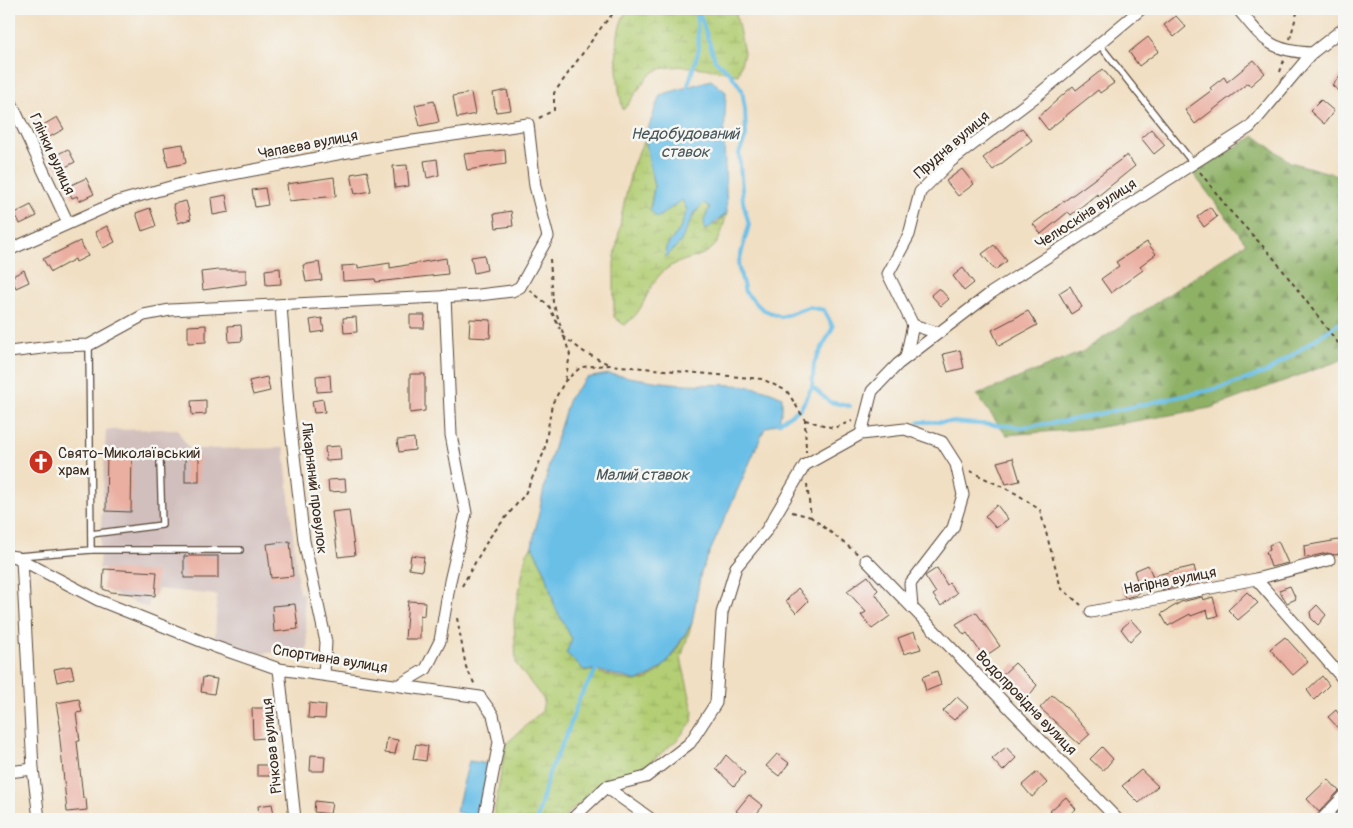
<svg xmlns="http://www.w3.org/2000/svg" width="1353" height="828" font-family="Pangolin,sans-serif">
	<defs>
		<pattern id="forest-firs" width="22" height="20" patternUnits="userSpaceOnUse" patternTransform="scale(1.25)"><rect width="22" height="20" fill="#8eb166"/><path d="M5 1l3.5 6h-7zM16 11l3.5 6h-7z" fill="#759053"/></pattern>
		<pattern id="wetland-marsh" width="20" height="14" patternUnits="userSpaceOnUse" patternTransform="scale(1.25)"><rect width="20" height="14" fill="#b3ce74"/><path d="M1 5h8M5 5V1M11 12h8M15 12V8" fill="none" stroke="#9bb164"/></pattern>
	</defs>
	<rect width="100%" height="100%" fill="#f6f6f2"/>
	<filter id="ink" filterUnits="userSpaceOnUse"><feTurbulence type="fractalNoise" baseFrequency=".02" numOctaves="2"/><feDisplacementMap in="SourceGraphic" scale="10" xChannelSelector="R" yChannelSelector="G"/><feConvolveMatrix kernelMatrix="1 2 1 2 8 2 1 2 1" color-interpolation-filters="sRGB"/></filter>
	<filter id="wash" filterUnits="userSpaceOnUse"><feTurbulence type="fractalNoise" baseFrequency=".0096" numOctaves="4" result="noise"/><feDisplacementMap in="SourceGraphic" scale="20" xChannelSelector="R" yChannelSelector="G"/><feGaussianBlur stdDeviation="1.12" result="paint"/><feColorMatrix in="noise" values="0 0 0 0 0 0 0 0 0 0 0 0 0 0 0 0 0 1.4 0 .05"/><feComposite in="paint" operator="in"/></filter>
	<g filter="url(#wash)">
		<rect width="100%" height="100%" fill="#f1dfc3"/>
		<polygon fill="#d1bfbd" points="177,429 189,449 284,448 299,593 303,593 308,649 257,654 215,638 217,595 158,589 155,596 150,595 148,608 103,589 104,569 99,568 106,430"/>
		<polygon fill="url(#forest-firs)" stroke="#646e42" points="1255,136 1290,162 1344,177 1344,359 1210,408 1095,428 1006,435 977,395 1082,352 1246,243 1192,172"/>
		<g fill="url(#wetland-marsh)" stroke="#777c49">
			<path d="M629 9H735L744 53 738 75C717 70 665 58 649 76 639 86 633 100 623 110 617 86 610 27 629 9Z"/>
			<path d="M645 138 654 187 650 210 671 206 682 200 687 210 680 229 666 247 665 257C685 241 687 219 704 203L710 207 704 220 715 225 727 213C724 222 722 235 717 243 705 260 680 257 665 270 645 286 647 311 624 325L614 317V263L622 213 632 167Z"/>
			<path d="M532 546 545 571 555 607 572 639 584 670C600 671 626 682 638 681 662 680 682 641 692 623L681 658 693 710 692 722 677 740 646 766 602 781 562 819H493L506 744 542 711 544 700 516 664 514 619 526 555Z"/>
		</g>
		<g fill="#6bbfe7" stroke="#537482">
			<polygon points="711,80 726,92 724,140 727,213 705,231 704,220 710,207 704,203 695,212 680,243 665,258 666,247 680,229 687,210 682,200 657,218 650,210 654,187 645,138 660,95"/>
			<path d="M609 374C630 377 650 381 671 383 707 387 749 379 782 397V410L778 423 765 428 701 572 692 623 666 664 652 675 638 681 596 670H584L566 653 572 639 555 607 545 571 532 546 549 464 569 398 586 378Z"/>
			<polygon points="469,761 489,764 477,817 456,812"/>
		</g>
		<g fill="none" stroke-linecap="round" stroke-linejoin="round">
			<g stroke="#6bbfe7" stroke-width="4">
				<polyline points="698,9 715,60 730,73 742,90 745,109 746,136 739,153 743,202 749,225 738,265 745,292 762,309 781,317 808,307 824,310 833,327 814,363 812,387 801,408 778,423"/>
				<polyline points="688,85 699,49 696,9"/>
				<polyline points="812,387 830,402 850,406"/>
				<polyline points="919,422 951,422 1022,427 1066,421 1224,387 1267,372 1344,320"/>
				<polyline points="537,819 549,773 568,731 579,699 596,670"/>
			</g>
		</g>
		<g id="blocks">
			<g fill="#eaafa1">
				<polygon points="1176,16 1186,27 1174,37 1164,25"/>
				<polygon points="1148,37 1159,51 1139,66 1129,52"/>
				<polygon points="1254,60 1265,73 1250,86 1248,83 1195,124 1185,110 1212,90 1210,88 1224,77 1227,82"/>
				<polygon points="1103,69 1114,83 1100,93 1098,90 1048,130 1038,117 1073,86 1076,90"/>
				<polygon points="1344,71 1344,96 1332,85"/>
				<polygon points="507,90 511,110 496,112 493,93"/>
				<polygon points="471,93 475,114 457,118 453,96"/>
				<polygon points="1321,100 1334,111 1324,124 1310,111"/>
				<polygon points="434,101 439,122 420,126 415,105"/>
				<polygon points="57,117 64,129 44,140 38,128"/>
				<polygon points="1022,128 1032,140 993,170 983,158"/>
				<polygon points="1151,129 1165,145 1154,154 1141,138"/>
				<polygon points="183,144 186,163 168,167 164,147"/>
				<polygon points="68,149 75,162 58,171 50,158"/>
				<polygon points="505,150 506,164 467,170 464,154"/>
				<polygon points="1127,155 1135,166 1098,196 1097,194 1071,215 1068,212 1041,234 1033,224"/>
				<polygon points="437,159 439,175 427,178 424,161"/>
				<polygon points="407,165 409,186 395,188 393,166"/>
				<polygon points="962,169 974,184 958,196 946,181"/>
				<polygon points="367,171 371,191 355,194 351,174"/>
				<polygon points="334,177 336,196 289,201 287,184"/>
				<polygon points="86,178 94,194 79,201 77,196 72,198 67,187"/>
				<polygon points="265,188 268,205 255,207 252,190"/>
				<polygon points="226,195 229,212 213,215 211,198"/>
				<polygon points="186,201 191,219 178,223 173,204"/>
				<polygon points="31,205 37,216 20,224 15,213"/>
				<polygon points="1210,207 1217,217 1204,227 1197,217"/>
				<polygon points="150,208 156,226 142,231 136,213"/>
				<polygon points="511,211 513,226 496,228 494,214"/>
				<polygon points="107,226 115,242 103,248 95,232"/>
				<polygon points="80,241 88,256 76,262 75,259 51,272 43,259"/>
				<polygon points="1147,242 1156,254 1140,266 1143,270 1111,293 1101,279 1119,266 1116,262"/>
				<polygon points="994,245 1007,261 995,270 982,254"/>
				<polygon points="484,255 487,270 474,273 471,257"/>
				<polygon points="446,258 448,274 376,282 375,279 343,281 342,266 358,265 358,268 390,263 390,268"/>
				<polygon points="319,262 322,280 306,282 303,265"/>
				<polygon points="280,268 281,284 266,285 265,270"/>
				<polygon points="963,268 974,283 964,291 953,276"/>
				<polygon points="24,270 29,282 16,288 11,277"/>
				<polygon points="218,270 246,270 246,284 203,290 201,272"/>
				<polygon points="1070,286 1082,307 1071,314 1059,293"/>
				<polygon points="939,288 949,299 941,306 931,295"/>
				<polygon points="1028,311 1037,325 999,346 992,330"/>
				<polygon points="410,315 425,315 424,328 410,328"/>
				<polygon points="356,317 357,332 344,333 343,318"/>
				<polygon points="322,318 324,331 312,333 310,320"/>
				<polygon points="470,319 491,320 490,338 469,337"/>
				<polygon points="206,325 206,342 188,343 188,326"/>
				<polygon points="241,325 242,341 229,342 228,326"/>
				<polygon points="960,350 964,368 948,372 943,354"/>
				<polygon points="410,374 425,374 425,411 410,413"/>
				<polygon points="330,375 331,391 317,392 316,376"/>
				<polygon points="267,377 270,391 253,395 249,381"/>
				<polygon points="323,399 325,412 314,413 312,401"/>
				<polygon points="206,400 206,414 192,415 191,401"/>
				<polygon points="414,438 415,450 399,452 397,440"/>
				<polygon points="340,446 341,460 326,461 325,447"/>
				<polygon points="107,450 132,450 131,512 106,511"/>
				<rect x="185" y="456" width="14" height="26"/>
				<polygon points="1013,458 1020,481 1006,484 997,462"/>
				<polygon points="345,479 346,491 329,492 328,480"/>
				<polygon points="997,505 1008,519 996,528 985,516"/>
				<polygon points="349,510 355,555 338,557 332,512"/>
				<polygon points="1344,539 1344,553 1335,555 1327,553 1305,558 1304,546"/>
				<polygon points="290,541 293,576 271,578 267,544"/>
				<polygon points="1278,541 1288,563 1271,567 1266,552 1270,550 1269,545"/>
				<polygon points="411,555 424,557 422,571 409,569"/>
				<rect x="184" y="556" width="34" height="22"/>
				<polygon points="1148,565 1156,584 1137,593 1137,595 1125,598 1121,585 1137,580 1134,571"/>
				<polygon points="1194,566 1198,582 1161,590 1156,575"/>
				<polygon points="937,568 947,585 949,583 957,593 941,606 933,595 936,593 925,576"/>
				<polygon points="104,569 157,572 155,596 111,592 103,589"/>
				<polygon points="868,576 878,590 875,593 890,616 872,629 861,615 866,612 847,591"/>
				<polygon points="1290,586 1296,599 1287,603 1279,590"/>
				<polygon points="798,588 808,601 796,613 786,601"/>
				<polygon points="1247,592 1258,603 1238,620 1228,610"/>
				<polygon points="1202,597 1203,600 1213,597 1218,616 1209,618 1207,610 1191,616 1190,614 1168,626 1161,614 1181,602"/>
				<polygon points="408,601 425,602 424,616 420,615 420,639 405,639"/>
				<polygon points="295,604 298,629 274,632 272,606"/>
				<polygon points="1317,605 1326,615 1318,625 1311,618 1310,612"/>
				<polygon points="976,612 1000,646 984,657 967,633 964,635 956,624"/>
				<polygon points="1131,620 1141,631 1130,641 1121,629"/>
				<polygon points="914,632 921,649 904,654 898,638"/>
				<polygon points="1285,637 1308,662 1293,675 1270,649"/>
				<polygon points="1015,663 1037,685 1027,699 1002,675"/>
				<polygon points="71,666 74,678 57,682 54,669"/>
				<polygon points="937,671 941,685 926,691 922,677"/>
				<polygon points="1322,676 1329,685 1314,700 1307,690"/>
				<polygon points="203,677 217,679 214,694 201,692"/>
				<polygon points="1052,695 1064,705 1090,734 1079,744 1040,708"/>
				<polygon points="957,697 968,707 954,720 943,711"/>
				<polygon points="79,699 82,712 76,713 80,741 77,741 83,798 86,798 87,810 67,812 59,730 61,730 56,703"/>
				<polygon points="309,703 326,705 325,719 308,718"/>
				<polygon points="252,708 267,708 267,719 265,719 265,738 253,739"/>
				<polygon points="1336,710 1344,721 1344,734 1328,717"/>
				<polygon points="387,738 398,740 395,754 385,753"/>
				<polygon points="416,744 428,746 426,761 413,759"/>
				<polygon points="1006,747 1016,758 1003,771 992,759"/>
				<polygon points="1102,747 1113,759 1103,771 1090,759"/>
				<polygon points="777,754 789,763 779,776 766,766"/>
				<polygon points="311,755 325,756 324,771 310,771"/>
				<polygon points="726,755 745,773 734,786 716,769"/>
				<rect x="257" y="765" width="13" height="11"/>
				<polygon points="1141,770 1158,786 1139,803 1122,786"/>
				<polygon points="1037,772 1047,783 1032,797 1022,785"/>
				<polygon points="1328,779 1339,791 1319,812 1307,799"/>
				<polygon points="749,795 763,806 752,819 746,819 736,811"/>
				<polygon points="1066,797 1076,809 1064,819 1057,819 1050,811"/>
				<polygon points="315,801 332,803 330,814 314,812"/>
				<polygon points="272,804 274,814 259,816 258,806"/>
			</g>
		</g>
	</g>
	<g filter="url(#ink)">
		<use href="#blocks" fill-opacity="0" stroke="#564537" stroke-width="1"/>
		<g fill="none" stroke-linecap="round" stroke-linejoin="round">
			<defs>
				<g id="service">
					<polyline points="1099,44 1193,163"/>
					<polyline points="91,534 162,525 160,462"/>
					<polyline points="91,550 240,550"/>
					<polyline points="19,556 91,550 89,345"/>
				</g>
				<g id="minor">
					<path d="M1238 9C1264 40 1269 51 1312 53"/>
					<polyline points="9,98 68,223"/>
					<polyline points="9,250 117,202 181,184 379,146 528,124 535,186 548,237 520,287 512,291 479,295 170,310 144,315 89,345 59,346 9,352"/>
					<polyline points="281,305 288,404 304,541 326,642 324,674"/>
					<polyline points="913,325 938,333"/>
					<polyline points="906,357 913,325 888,274 909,235 920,192 951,161 1039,94 1141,9"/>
					<polyline points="861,434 872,391 898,364 991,293 1250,127 1312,53 1344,28"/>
					<polyline points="9,556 16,557 98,600 213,646 279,669 480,697 493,715 499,742 484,819"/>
					<polyline points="22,560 33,769 39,819"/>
					<polyline points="866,560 1117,819"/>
					<polyline points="1256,579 1329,560"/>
					<polyline points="1091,612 1256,579 1344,680"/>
					<polyline points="279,669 295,819"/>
					<polyline points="399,685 426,669 440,641 450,581 466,513 451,435 445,296"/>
					<polyline points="9,772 33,769"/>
					<polyline points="572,819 606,787"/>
					<polyline points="651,819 606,787 646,777 690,743 716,703 722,613 736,567 766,531 805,465 861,434 905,429 942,442 956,464 963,495 953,528 910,584 912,607"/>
					<polyline points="1322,819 1344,796"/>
				</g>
			</defs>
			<use href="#service" stroke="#564537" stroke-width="8"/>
			<use href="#minor" stroke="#564537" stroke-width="13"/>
			<g stroke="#564537" stroke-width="2" stroke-dasharray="4 4" stroke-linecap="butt">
				<polyline points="1290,39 1298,9"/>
				<polyline points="1280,72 1284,60"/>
				<polyline points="539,118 554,110 554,93 603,25 617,9"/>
				<polyline points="1200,172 1230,211 1272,256 1344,351"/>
				<polyline points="550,259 553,302 570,355 565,381"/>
				<polyline points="530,290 549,306 560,329"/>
				<polyline points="563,336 584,352 610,365"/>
				<polyline points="805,420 834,428 852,421"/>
				<polyline points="970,471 1017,494 1040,510 1061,588 1081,605"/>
				<polyline points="807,484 811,517 858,554"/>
				<polyline points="792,512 811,517"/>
				<polyline points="462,586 489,538 525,494 544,452 552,404 565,381 581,367 610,365 762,379 787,391 805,420 806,452"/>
				<polyline points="457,618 466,667 475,685"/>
			</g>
			<use href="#service" stroke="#fff" stroke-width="5.5"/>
			<use href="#minor" stroke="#fff" stroke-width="11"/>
		</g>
	</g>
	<defs>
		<symbol id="church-disc" viewBox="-11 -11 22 22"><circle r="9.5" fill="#c8321e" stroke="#f6f6f2"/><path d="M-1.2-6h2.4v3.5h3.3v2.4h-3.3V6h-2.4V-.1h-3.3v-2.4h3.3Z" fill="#fff"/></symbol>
	</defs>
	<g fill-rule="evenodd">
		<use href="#church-disc" x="27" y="448" width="28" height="28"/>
	</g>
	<g text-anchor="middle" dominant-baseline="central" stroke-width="5" stroke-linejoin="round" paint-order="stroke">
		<g font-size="15" fill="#3b2a1e" stroke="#f6f6f2">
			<text transform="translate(308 145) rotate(-11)">Чапаєва вулиця</text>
			<text transform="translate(952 145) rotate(-41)">Прудна вулиця</text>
			<text transform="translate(52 154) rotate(65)">Глінки вулиця</text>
			<text transform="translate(1086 214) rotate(-33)">Челюскіна вулиця</text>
			<text transform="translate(314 488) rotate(83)">Лікарняний провулок</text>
			<text transform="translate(1170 581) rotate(-11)">Нагірна вулиця</text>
			<text transform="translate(330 659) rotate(9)">Спортивна вулиця</text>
			<text transform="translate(1026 703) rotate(46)">Водопровідна вулиця</text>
			<text transform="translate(272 746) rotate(-96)">Річкова вулиця</text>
		</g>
		<g font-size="15" fill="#3b2a1e" stroke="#f6f6f2" text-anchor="start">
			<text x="58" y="453">Свято-Миколаївський<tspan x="58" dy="17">храм</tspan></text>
		</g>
		<g font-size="16" font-style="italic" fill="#49575a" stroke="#f6f6f2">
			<text x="685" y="134">Недобудований<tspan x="685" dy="18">ставок</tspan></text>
			<text x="642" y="475">Малий ставок</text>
		</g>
	</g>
	<rect width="1353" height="828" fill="none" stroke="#f6f6f2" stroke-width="30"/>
</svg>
